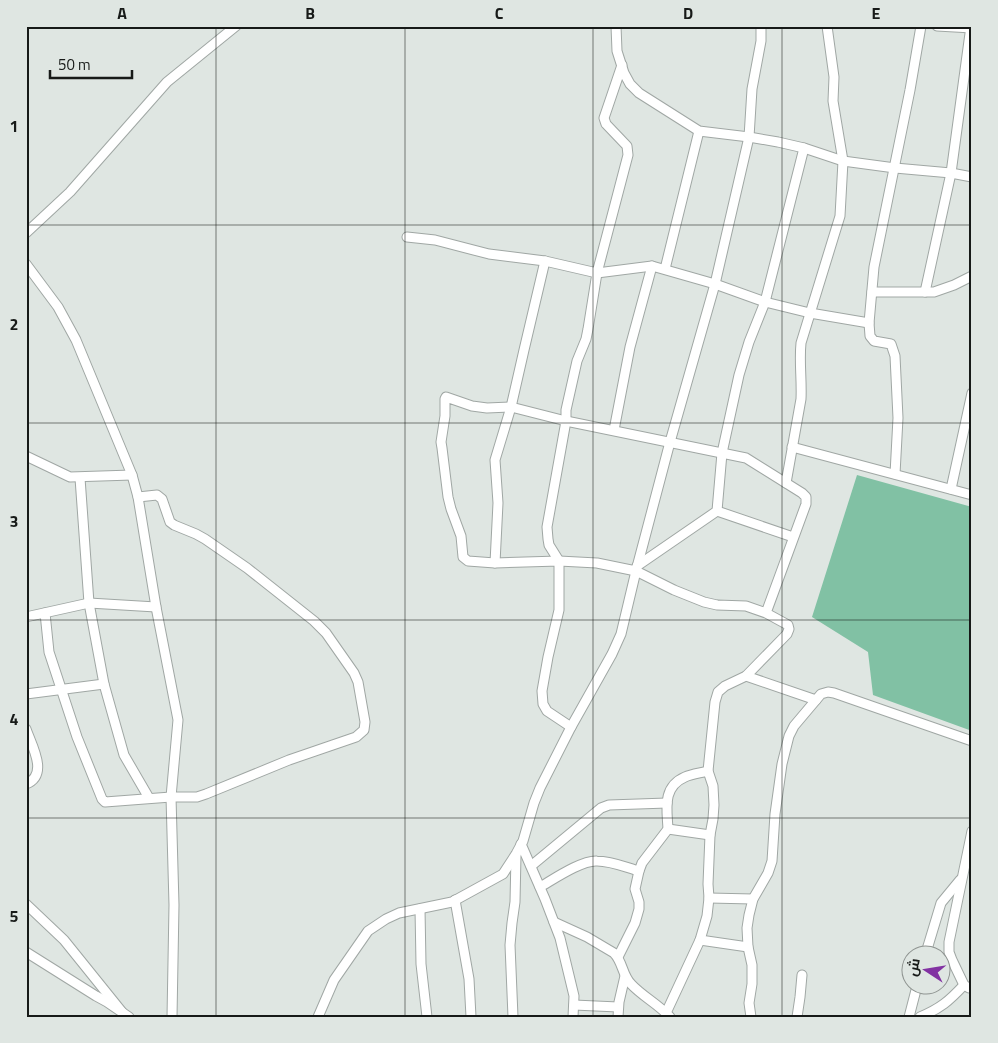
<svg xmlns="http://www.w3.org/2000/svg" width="998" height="1043" font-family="'Titillium Web',Cairo,sans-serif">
	<rect width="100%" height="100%" fill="#dfe6e2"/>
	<polygon fill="#81c1a4" points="857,475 972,507 972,731 873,695 868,652 812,617"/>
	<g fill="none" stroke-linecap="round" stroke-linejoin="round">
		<defs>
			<g id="minor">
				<polyline points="616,26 617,51 624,73 630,84 639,93 699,131 749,137 778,142 804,148 843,161 895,168 951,173 972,177"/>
				<polyline points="937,26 972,28"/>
				<polyline points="26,233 70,192 167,82 236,26"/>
				<polyline points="407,237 435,240 489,254 545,261 597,273 652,266 715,284 765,302 810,313 869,323"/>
				<polyline points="26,264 58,307 76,340 132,475 138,497 156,607 178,720 171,797 174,905 172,1017"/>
				<polyline points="665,269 699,131"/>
				<polyline points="872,292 934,292 954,285 972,276"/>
				<polyline points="925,292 951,173 971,26"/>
				<polyline points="614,430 630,347 652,266"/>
				<polyline points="792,447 972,495"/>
				<polyline points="26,456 70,477 132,475"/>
				<polyline points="895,474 898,418 895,356 891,344 874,341 870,336 869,323 874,267 910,90 921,26"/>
				<polyline points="80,478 89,603 104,684 124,755 149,798"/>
				<path d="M786 483 801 399C802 380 799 362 801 343L840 216 843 161 833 101 834 77 827 26"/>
				<polyline points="951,489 972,393"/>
				<polyline points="717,511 793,537"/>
				<polyline points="495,563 498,503 495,460 511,407 524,350 545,261"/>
				<polyline points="637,566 717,511 722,453 739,375 749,342 765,302 804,148"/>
				<polyline points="45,613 49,652 77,737 102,799 105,802 171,797 197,797 206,794 289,760 356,737 364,730 365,722 358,682 354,673 326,633 314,621 247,568 205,539 196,534 174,525 170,522 162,499 157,495 138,497"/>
				<polyline points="26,617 89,603 156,607"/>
				<polyline points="746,676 816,700"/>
				<polyline points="26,694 104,684"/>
				<polyline points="571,727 547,711 543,704 542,691 548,657 559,610 559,561 549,545 548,539 547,527 566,421 566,410 577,361 586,339 588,329 597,273 628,155 627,146 606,124 604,118 622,65"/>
				<path d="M26 729C32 746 49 775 26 784"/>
				<polyline points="668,829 710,835"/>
				<polyline points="972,831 949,942 949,952 952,960 964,985 969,988 972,988"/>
				<polyline points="521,844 545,899 560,938 574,996 573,1017"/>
				<polyline points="531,866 601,808 609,805 667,803"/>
				<path d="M540 887C554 879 582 860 597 861 611 861 625 867 639 871"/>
				<polyline points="709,898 753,899"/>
				<polyline points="455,900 469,979 471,1017"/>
				<polyline points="26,904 64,940 122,1012"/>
				<polyline points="420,909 421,964 427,1017"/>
				<path d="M554 922 587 937 614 953C623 962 622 975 631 984 642 996 658 1004 670 1017"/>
				<polyline points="700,940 748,947"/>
				<polyline points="26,952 96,996 107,1002 129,1017"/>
				<polyline points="925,956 941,903 960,880"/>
				<path d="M618 957 635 923 639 909V902L635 889 639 871 642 863 668 829C667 809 662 787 685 777 692 774 701 773 708 771"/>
				<polyline points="574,1005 618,1007"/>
				<polyline points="318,1017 334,980 368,931 386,919 399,913 452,902 503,874 516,854 523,841 534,803 540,788 571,727 612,654 621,634 636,571 670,442 715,284 749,137 752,89 761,41 761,26"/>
				<polyline points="513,1017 510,945 512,923 515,902 516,855"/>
				<polyline points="618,1017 619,1002 625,976"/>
				<polyline points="667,1017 666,1013 700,940 707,916 709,898 708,884 710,835 713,819 714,805 713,786 708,771 715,702 718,692 725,686 746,676 787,634 789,629 788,625 766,613 746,606 717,605 704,602 674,590 636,571 597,563 559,561 495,563 468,561 463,557 461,536 451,509 448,497 442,448 441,442 445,416 445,399 446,397 472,406 487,408 511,407 566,421 746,458 802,493 806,497 806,504 766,613"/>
				<polyline points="751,1017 749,1003 752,984 752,965 748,947 747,928 749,915 753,899 768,873 772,861 775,814 782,764 789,736 794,726 821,694 828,692 834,693 972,741"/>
				<polyline points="797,1017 800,997 802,975"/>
				<polyline points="909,1017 917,986"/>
				<path d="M920 1017C941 1008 949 1001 964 985"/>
			</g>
		</defs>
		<use href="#minor" stroke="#a0a7a4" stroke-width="11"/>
		<use href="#minor" stroke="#fff" stroke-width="9"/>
	</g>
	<path fill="none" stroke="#171a18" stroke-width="1" stroke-opacity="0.55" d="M216 26V1017M405 26V1017M593 26V1017M782 26V1017M26 225H972M26 423H972M26 620H972M26 818H972"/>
	<rect width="998" height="1043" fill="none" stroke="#dfe6e2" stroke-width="55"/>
	<g transform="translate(926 970) rotate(282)"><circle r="24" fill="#dfe6e2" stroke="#8f9491"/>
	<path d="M0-4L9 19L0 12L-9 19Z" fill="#8232a2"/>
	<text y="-8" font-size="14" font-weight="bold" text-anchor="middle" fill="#171a18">ش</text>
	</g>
	<path d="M50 70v8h82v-8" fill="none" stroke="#171a18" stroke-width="2.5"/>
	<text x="58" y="70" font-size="15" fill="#171a18" stroke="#dfe6e2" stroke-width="4" paint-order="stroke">50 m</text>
	<rect x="28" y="28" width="942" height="988" fill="none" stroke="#171a18" stroke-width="2"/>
	<g font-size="16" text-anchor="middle" font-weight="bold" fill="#171a18">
		<text x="122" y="19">A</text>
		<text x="310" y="19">B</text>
		<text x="499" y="19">C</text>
		<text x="688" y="19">D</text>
		<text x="876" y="19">E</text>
		<text x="14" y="132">1</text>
		<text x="14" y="330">2</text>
		<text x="14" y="527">3</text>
		<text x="14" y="725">4</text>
		<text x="14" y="922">5</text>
	</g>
</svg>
